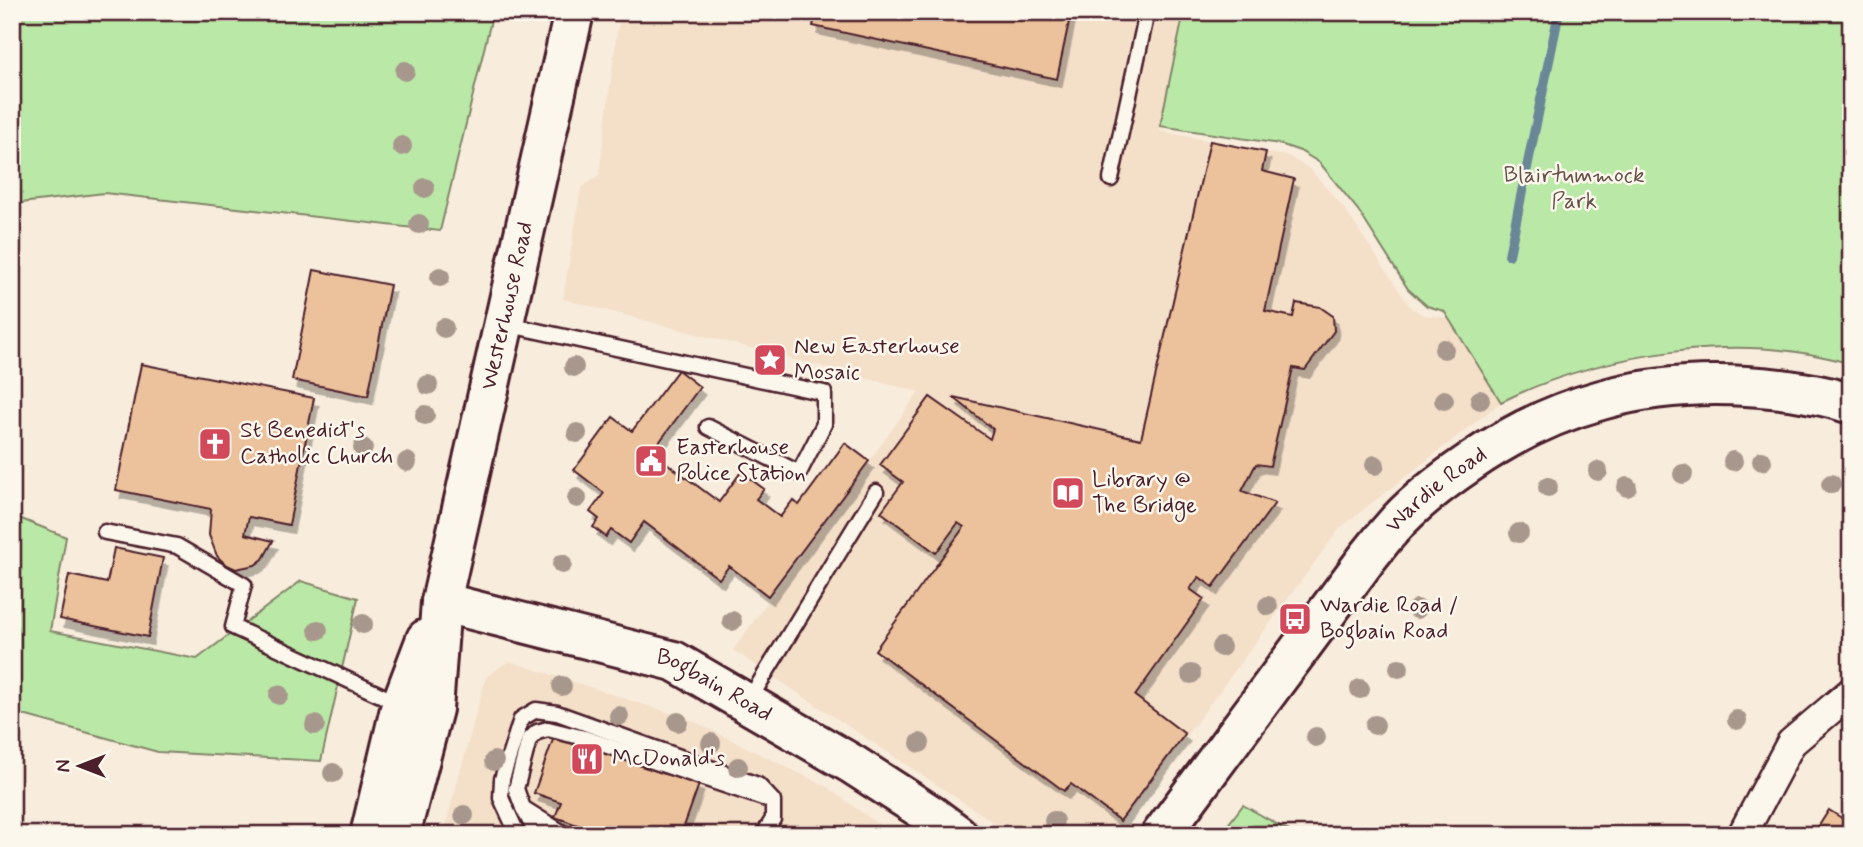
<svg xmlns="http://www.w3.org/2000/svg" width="1863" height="847" font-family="Mynerve,sans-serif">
	<defs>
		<filter id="shadow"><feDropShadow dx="4.5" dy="8" stdDeviation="0" flood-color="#0004"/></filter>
	</defs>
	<rect width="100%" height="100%" fill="#f8ecdc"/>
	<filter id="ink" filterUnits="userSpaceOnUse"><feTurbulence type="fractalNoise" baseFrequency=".0143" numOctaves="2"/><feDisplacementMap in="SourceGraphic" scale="14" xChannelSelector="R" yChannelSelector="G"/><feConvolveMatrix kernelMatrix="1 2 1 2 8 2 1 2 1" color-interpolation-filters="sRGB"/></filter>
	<g filter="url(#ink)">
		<g fill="#f4dfc9">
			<polygon points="622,12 1185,12 1160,131 1290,157 1310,169 1343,207 1411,308 1423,315 1449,318 1501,402 1340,528 1113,835 1013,835 733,650 919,392 563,299 581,189 599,175 617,32"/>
			<polygon points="509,661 691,720 827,787 893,835 443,835 486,677"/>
		</g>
		<g fill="#bae9a7" stroke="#828469" stroke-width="2">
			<polygon points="12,12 493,12 440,231 104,193 12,204"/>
			<path d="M1184 12H1851V364C1743 330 1600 353 1501 402L1444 311 1427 306 1408 289 1358 210 1320 163 1300 151 1280 144 1160 126Z"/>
			<polygon points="19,518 66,537 50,631 197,659 301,581 358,598 321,761 158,752 12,712 12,573"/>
			<polygon points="1243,805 1296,835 1220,835"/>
		</g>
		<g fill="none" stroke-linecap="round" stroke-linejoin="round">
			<polyline stroke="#6a8798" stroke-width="10" points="1509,255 1559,12"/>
		</g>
		<g fill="#ecc29c" stroke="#4a1f2b" stroke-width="2" filter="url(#shadow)">
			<polygon points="816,12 959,12 980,17 981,12 1071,12 1057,79 813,26"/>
			<polygon points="1210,141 1266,152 1262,171 1294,179 1265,311 1293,317 1296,303 1320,307 1333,316 1334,331 1305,370 1293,368 1270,466 1256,464 1242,491 1275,503 1213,587 1199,577 1190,589 1204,599 1135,696 1185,734 1120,821 1071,784 1064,791 875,650 964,527 958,523 936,553 881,512 903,482 880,465 930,397 990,439 993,429 953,397 1141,439"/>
			<polygon points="314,270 390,285 368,396 292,380"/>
			<polygon points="141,364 314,398 289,525 249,517 245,534 273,541 263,559 255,565 236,569 225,564 217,556 209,535 211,509 116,490"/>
			<polygon points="678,370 700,387 652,452 719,502 741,472 764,489 756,499 780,517 793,500 799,505 845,443 869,461 768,596 729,566 719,579 644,522 629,543 611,530 606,537 593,527 599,519 590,512 604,493 574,470 613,417 632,431"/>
			<polygon points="114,548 163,558 148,637 60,619 69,575 107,583"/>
			<polygon points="555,734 699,784 681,835 605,835 555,817 561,802 534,793"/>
			<polygon points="1829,810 1851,824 1851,835 1813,835"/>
		</g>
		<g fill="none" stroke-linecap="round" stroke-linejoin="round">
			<defs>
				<g id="lane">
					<polyline points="1111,179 1147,12"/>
					<polyline points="505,324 824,393 824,424 799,473 708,427"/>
					<polyline points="105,532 177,546 244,585 233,627 400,704"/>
					<polyline points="748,702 876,492"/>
					<polyline points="523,808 537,835"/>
					<polyline points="518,835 501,798 502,779 521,719 536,710 557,713 758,785 773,801 773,819 763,835"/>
					<polyline points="566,835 523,808 516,789 529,740 537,732 548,729 584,738 769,800"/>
				</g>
				<polyline id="street" points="1742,835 1791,743 1851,692"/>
				<g id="secondary">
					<path id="s1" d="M441 602 674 661 852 764 931 815 958 835"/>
					<polyline points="370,835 401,705 426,639"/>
					<path id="s2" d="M400 835 433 709 441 602 574 12"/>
					<path id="s3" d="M1161 835 1368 557C1378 544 1388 532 1399 520 1420 498 1444 480 1469 463 1554 404 1643 380 1746 386 1781 388 1817 392 1851 404"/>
				</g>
			</defs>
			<use href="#lane" stroke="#4a1f2b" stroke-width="19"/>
			<use href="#street" stroke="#4a1f2b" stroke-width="33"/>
			<use href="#secondary" stroke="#4a1f2b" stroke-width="44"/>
			<use href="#lane" stroke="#fbf7ec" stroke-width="14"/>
			<use href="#street" stroke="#fbf7ec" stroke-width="28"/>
			<use href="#secondary" stroke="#fbf7ec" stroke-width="38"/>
		</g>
		<g fill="#a8978c">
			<circle cx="405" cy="71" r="10"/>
			<circle cx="402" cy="146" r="10"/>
			<circle cx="425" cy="188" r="10"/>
			<circle cx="419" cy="224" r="10"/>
			<circle cx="440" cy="277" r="10"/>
			<circle cx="444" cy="328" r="10"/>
			<circle cx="1444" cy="349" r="10"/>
			<circle cx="574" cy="367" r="10"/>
			<circle cx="428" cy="385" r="10"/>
			<circle cx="1444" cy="400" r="10"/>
			<circle cx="1480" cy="400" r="10"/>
			<circle cx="425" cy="415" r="10"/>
			<circle cx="577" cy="433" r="10"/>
			<circle cx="363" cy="448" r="10"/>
			<circle cx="1733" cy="461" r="10"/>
			<circle cx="1762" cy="461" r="10"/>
			<circle cx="407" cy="462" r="10"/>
			<circle cx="1375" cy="465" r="10"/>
			<circle cx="1598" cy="471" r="10"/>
			<circle cx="1683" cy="474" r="10"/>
			<circle cx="1831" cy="484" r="10"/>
			<circle cx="1548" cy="487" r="10"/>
			<circle cx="1627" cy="487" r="10"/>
			<circle cx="577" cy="498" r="10"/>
			<circle cx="1519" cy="533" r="10"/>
			<circle cx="562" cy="564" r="10"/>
			<circle cx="1268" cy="606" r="10"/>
			<circle cx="1417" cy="609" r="10"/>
			<circle cx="732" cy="621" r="10"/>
			<circle cx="363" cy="624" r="10"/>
			<circle cx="318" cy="630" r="10"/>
			<circle cx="1221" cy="647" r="10"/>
			<circle cx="1399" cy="668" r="10"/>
			<circle cx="1191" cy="674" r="10"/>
			<circle cx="562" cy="686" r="10"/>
			<circle cx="1360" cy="689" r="10"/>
			<circle cx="279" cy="695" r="10"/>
			<circle cx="619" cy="716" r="10"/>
			<circle cx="1737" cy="720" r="10"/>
			<circle cx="678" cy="722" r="10"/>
			<circle cx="315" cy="725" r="10"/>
			<circle cx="1375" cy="725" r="10"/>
			<circle cx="1316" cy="737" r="10"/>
			<circle cx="711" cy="743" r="10"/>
			<circle cx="920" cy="743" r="10"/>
			<circle cx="494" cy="761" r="10"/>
			<circle cx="738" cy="767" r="10"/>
			<circle cx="333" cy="773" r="10"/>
			<circle cx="464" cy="815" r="10"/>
			<circle cx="1054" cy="821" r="10"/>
		</g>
	</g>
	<defs>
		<symbol id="sight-square" viewBox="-11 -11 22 22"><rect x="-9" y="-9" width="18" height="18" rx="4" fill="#d1495b" stroke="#fbf7ec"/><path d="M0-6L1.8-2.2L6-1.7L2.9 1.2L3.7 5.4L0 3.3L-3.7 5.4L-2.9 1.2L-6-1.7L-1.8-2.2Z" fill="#fff"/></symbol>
		<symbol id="church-square" viewBox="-11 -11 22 22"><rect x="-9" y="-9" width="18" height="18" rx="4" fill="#d1495b" stroke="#fbf7ec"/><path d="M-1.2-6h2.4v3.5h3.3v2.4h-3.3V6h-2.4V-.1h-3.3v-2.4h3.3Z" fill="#fff"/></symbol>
		<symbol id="civic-square" viewBox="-11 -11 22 22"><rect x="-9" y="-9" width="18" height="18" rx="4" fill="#d1495b" stroke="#fbf7ec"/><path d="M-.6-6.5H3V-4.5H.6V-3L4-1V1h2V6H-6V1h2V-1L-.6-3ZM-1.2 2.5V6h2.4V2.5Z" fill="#fff"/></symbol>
		<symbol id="library-square" viewBox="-11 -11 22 22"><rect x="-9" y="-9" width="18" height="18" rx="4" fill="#d1495b" stroke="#fbf7ec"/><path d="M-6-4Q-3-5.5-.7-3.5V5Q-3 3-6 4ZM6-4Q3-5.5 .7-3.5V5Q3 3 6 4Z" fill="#fff"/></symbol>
		<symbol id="bus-square" viewBox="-11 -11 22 22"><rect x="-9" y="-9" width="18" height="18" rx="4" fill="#d1495b" stroke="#fbf7ec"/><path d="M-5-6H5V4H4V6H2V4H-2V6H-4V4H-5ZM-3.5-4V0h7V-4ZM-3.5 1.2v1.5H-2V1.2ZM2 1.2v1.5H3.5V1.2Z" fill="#fff"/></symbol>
		<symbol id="restaurant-square" viewBox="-11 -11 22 22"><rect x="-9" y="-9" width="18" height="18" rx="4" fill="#d1495b" stroke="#fbf7ec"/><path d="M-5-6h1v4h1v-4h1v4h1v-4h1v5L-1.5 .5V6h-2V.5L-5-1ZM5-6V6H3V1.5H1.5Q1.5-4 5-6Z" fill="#fff"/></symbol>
	</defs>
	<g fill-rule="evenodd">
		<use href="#sight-square" x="751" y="341" width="38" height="38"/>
		<use href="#church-square" x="196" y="425" width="38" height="38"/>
		<use href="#civic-square" x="632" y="442" width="38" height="38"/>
		<use href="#library-square" x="1049" y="474" width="38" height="38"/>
		<use href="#bus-square" x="1276" y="600" width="38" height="38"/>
		<use href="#restaurant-square" x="568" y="740" width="38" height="38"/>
	</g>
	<g text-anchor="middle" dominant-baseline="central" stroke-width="5" stroke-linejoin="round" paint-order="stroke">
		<g font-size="23" fill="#66524a" stroke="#fbf7ec">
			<text x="1574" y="176">Blairtummock<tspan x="1574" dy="26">Park</tspan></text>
		</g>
		<g font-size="23" fill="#4a1f2b" stroke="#fbf7ec">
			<text stroke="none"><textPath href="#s2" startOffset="541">Westerhouse Road</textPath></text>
			<text stroke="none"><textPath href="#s3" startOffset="443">Wardie Road</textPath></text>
			<text stroke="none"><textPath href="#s1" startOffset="287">Bogbain Road</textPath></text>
		</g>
		<g font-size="23" fill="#4a1f2b" stroke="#fbf7ec" text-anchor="start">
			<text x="794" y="347">New Easterhouse<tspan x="794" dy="26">Mosaic</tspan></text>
			<text x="240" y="431">St Benedict's<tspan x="240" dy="26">Catholic Church</tspan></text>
			<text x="676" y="448">Easterhouse<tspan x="676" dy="26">Police Station</tspan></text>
			<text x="1092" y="480">Library @<tspan x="1092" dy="26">The Bridge</tspan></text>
			<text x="1320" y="606">Wardie Road /<tspan x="1320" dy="26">Bogbain Road</tspan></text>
			<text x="612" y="759">McDonald's</text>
		</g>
	</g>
	<rect width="1863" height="847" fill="none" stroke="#fbf7ec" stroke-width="42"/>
	<rect x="21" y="21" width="1821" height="805" fill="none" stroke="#4a1f2b" stroke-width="2.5" filter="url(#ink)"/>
	<g transform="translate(80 766) rotate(270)" stroke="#fbf7ec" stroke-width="5" paint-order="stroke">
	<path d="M0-5L12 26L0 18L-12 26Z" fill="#4a1f2b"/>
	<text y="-10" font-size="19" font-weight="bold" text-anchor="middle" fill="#4a1f2b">N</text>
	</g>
</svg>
